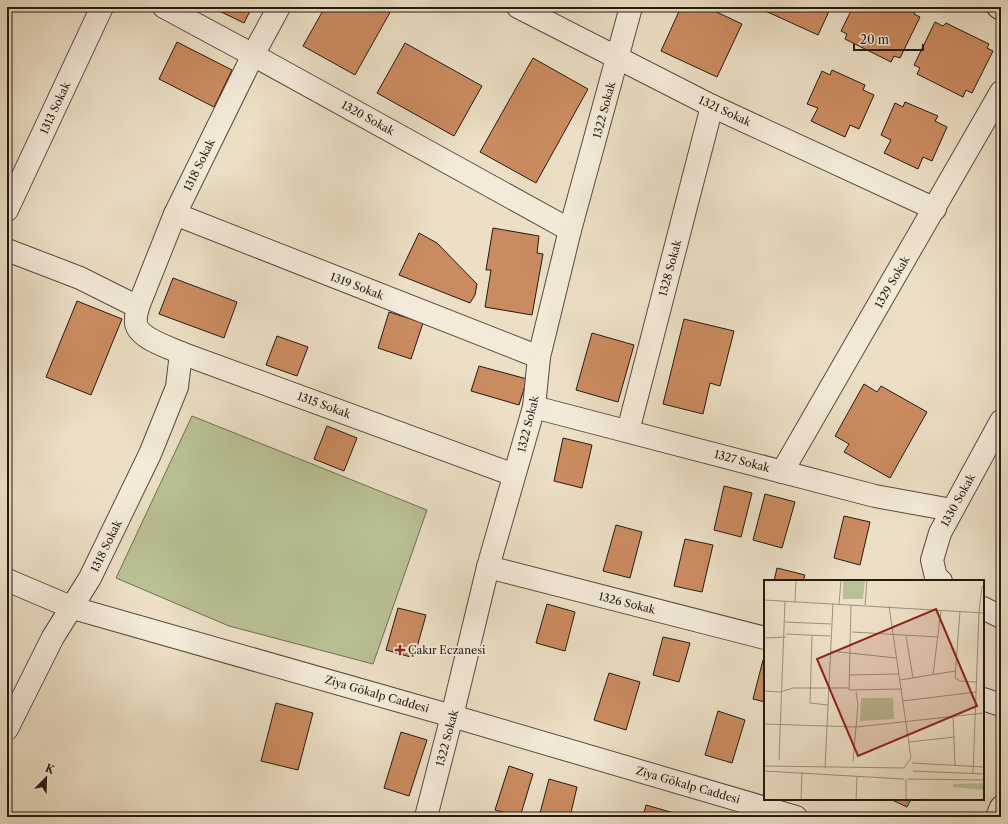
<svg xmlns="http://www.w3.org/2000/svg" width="1008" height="824" font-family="'Libre Caslon Text',serif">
	<rect width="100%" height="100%" fill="#ecdfc5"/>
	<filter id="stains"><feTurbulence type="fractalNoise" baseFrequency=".005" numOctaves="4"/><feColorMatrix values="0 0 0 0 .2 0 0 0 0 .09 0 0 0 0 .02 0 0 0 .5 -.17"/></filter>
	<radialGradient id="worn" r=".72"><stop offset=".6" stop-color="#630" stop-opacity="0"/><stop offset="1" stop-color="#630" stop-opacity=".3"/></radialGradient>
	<polygon fill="#b9c194" stroke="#6e6e52" points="192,416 427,510 373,664 229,626 116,578"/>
	<g fill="#cb8b60" stroke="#241b11">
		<polygon points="211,7 252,7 244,23"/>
		<polygon points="325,7 393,7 355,75 303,46"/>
		<polygon points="681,7 706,7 742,24 717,77 661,51"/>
		<polygon points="762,7 831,7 818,35 761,9"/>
		<polygon points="853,7 911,7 916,10 914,14 920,17 900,58 894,56 891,62 845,39 847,34 841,31"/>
		<polygon points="935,22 943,26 946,23 989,44 987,48 993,51 972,93 966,90 963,97 917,74 920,68 914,65"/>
		<polygon points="177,42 232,70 214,107 159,79"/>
		<polygon points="405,43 482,86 454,136 377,93"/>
		<polygon points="533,58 588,89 536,183 480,152"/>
		<polygon points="832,70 865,85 863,90 874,95 859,129 850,125 845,137 811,121 818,108 807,104 822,71 830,75"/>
		<polygon points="905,102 938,116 935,121 947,127 932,161 923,157 918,169 884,153 891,140 881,135 895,103 903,107"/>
		<polygon points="493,228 539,236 537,253 543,254 532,315 485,307 491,270 486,270"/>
		<polygon points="419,233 437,243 477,284 475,295 470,303 399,275"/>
		<polygon points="173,278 237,302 224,338 159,314"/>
		<polygon points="77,301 122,319 91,395 46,377"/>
		<polygon points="389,312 423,323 411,359 378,348"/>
		<polygon points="684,319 734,331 720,386 710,383 703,414 663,404"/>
		<polygon points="592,333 634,345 618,402 576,390"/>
		<polygon points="277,336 308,347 297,376 266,365"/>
		<polygon points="479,366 527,379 519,405 471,391"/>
		<polygon points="864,384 877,392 881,386 927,412 890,478 844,452 849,444 835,436"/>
		<polygon points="327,426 357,438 344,471 314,459"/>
		<polygon points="563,438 592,445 582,488 554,481"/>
		<polygon points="724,486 752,493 741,537 714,530"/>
		<polygon points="765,494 795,502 782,548 753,540"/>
		<polygon points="844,516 870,522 860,565 834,558"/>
		<polygon points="616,525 642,532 630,578 603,571"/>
		<polygon points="685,539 713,545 702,592 674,586"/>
		<polygon points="777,568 805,575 803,581 774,581"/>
		<polygon points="547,604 575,612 565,651 536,643"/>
		<polygon points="398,608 426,615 414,658 386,650"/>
		<polygon points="663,637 690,643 679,682 653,675"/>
		<polygon points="763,660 765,660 765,702 753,699"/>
		<polygon points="609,673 640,682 626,730 594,720"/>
		<polygon points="276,703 313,713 298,770 261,761"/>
		<polygon points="718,711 745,720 732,763 705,755"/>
		<polygon points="401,732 427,740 409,796 384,788"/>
		<polygon points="509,766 533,774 520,817 495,810"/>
		<polygon points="549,779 577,787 570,817 539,817"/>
		<polygon points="890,799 911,799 907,807"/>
		<polygon points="646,805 674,813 673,817 643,817"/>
	</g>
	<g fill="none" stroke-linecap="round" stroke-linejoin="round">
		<defs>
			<g id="minor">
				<polyline points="164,7 253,55 570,230"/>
				<path d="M279 7 253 55 175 214 138 307C137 312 135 318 136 323 138 338 168 347 181 353L514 475"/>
				<polyline points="518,7 712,106 935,209"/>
				<polyline points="7,210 102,7"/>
				<polyline points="175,214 539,357"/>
				<polyline points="7,250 80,278 138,307"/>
				<polyline points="534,407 875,496 952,510"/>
				<polyline points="628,431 712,106"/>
				<polyline points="782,472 1001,92"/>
				<polyline points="488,567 765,638"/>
				<polyline points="7,580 73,608 452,716 796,817"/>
				<polyline points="941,581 936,577 932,560 940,533 1001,421"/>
				<polyline points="983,608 1001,617"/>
				<polyline points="983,699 1001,705"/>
				<polyline points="7,729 53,637 90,578 150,454 177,387 181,353"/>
				<polyline points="426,817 452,716 488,567 534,407 539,357 570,230 631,7"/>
				<polyline points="997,817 1001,807"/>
			</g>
			<polyline id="major" points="998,7 1001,9"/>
		</defs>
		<use href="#minor" stroke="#564c3e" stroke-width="24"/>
		<use href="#major" stroke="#241b11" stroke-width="24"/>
		<use href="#minor" stroke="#f3ead9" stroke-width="22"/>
		<use href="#major" stroke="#ecdfc5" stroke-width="22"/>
	</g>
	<path fill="#8f2418" stroke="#f3ead9" stroke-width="1.5" d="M398 644h4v4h4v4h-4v4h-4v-4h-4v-4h4z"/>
	<g text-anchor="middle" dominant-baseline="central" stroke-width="4" stroke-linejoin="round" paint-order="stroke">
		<g font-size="11" fill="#241b11" stroke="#f3ead9">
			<text transform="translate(55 108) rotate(-65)">1313 Sokak</text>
			<text transform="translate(604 110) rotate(-75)">1322 Sokak</text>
			<text transform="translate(725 111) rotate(25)">1321 Sokak</text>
			<text transform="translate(368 118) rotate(29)">1320 Sokak</text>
			<text transform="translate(199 165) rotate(-64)">1318 Sokak</text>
			<text transform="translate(670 268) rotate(-75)">1328 Sokak</text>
			<text transform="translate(892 282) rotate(-60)">1329 Sokak</text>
			<text transform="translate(357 286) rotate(21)">1319 Sokak</text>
			<text transform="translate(324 405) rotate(20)">1315 Sokak</text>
			<text transform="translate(528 424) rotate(-76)">1322 Sokak</text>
			<text transform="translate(742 461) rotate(15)">1327 Sokak</text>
			<text transform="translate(958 500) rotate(-61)">1330 Sokak</text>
			<text transform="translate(106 546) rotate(-64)">1318 Sokak</text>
			<text transform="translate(627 603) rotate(14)">1326 Sokak</text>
			<text transform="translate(377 694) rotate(16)">Ziya Gökalp Caddesi</text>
			<text transform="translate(447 738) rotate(-75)">1322 Sokak</text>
			<text transform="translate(688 785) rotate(16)">Ziya Gökalp Caddesi</text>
		</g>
		<g font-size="11" fill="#241b11" stroke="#f3ead9" text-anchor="start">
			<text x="408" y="650">Çakır Eczanesi</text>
		</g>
	</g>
	<g transform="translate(764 580)">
		<rect width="220" height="220" fill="#ecdfc5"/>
		<path d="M79 0H101L99 19H79ZM97 118H129L130 139 96 141ZM220 203V210L189 207V204Z" fill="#b9c194"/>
		<path fill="none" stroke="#9c917d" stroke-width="1" d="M0 20 220 33M31 21 32 0M75 24 77 0M87 25 85 110 138 109M101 25 103 0M125 26 147 178M196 31 191 98 196 101 212 102M21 42 67 44M88 52 174 57M22 54 66 56M48 55 46 123 64 125M142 56 149 98M0 58 22 57M66 71 132 78M85 95 135 94M169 95 177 30M136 100 191 91M0 111 16 112 29 108H85M139 121 212 112M189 135 191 186M0 144 92 147 220 133M145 162 191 157M15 180 21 21M89 181 94 125 92 112M148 183 220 187M0 186 140 188M61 188 69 23M140 188 147 178M0 191 140 199M149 191 220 194M209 194 215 32 218 7 220 5M144 199 220 200M37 220 38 192M92 220 93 196M142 220V199"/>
		<path fill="#8f2418" fill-opacity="0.15" stroke="#8f2418" stroke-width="2" d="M172 29 213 126 94 176 53 79Z"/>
		<rect width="220" height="220" fill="none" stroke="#241b11" stroke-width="2"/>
	</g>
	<rect width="1008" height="824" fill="none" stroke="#ecdfc5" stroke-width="24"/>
	<rect x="8" y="8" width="992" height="808" fill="none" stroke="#241b11" stroke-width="2"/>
	<rect x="12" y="12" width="984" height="800" fill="none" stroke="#241b11"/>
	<g transform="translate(46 778) rotate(23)" stroke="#f3ead9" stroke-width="3" paint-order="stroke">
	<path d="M0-3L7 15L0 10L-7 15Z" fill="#241b11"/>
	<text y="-6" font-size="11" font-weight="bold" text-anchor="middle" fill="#241b11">K</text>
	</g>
	<path d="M854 44v6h69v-6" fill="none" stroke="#241b11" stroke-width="2"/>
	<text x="860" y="44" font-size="12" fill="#241b11" stroke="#f3ead9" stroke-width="3" paint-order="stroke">20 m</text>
	<rect width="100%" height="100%" filter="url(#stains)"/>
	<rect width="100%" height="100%" fill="url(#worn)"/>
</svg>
